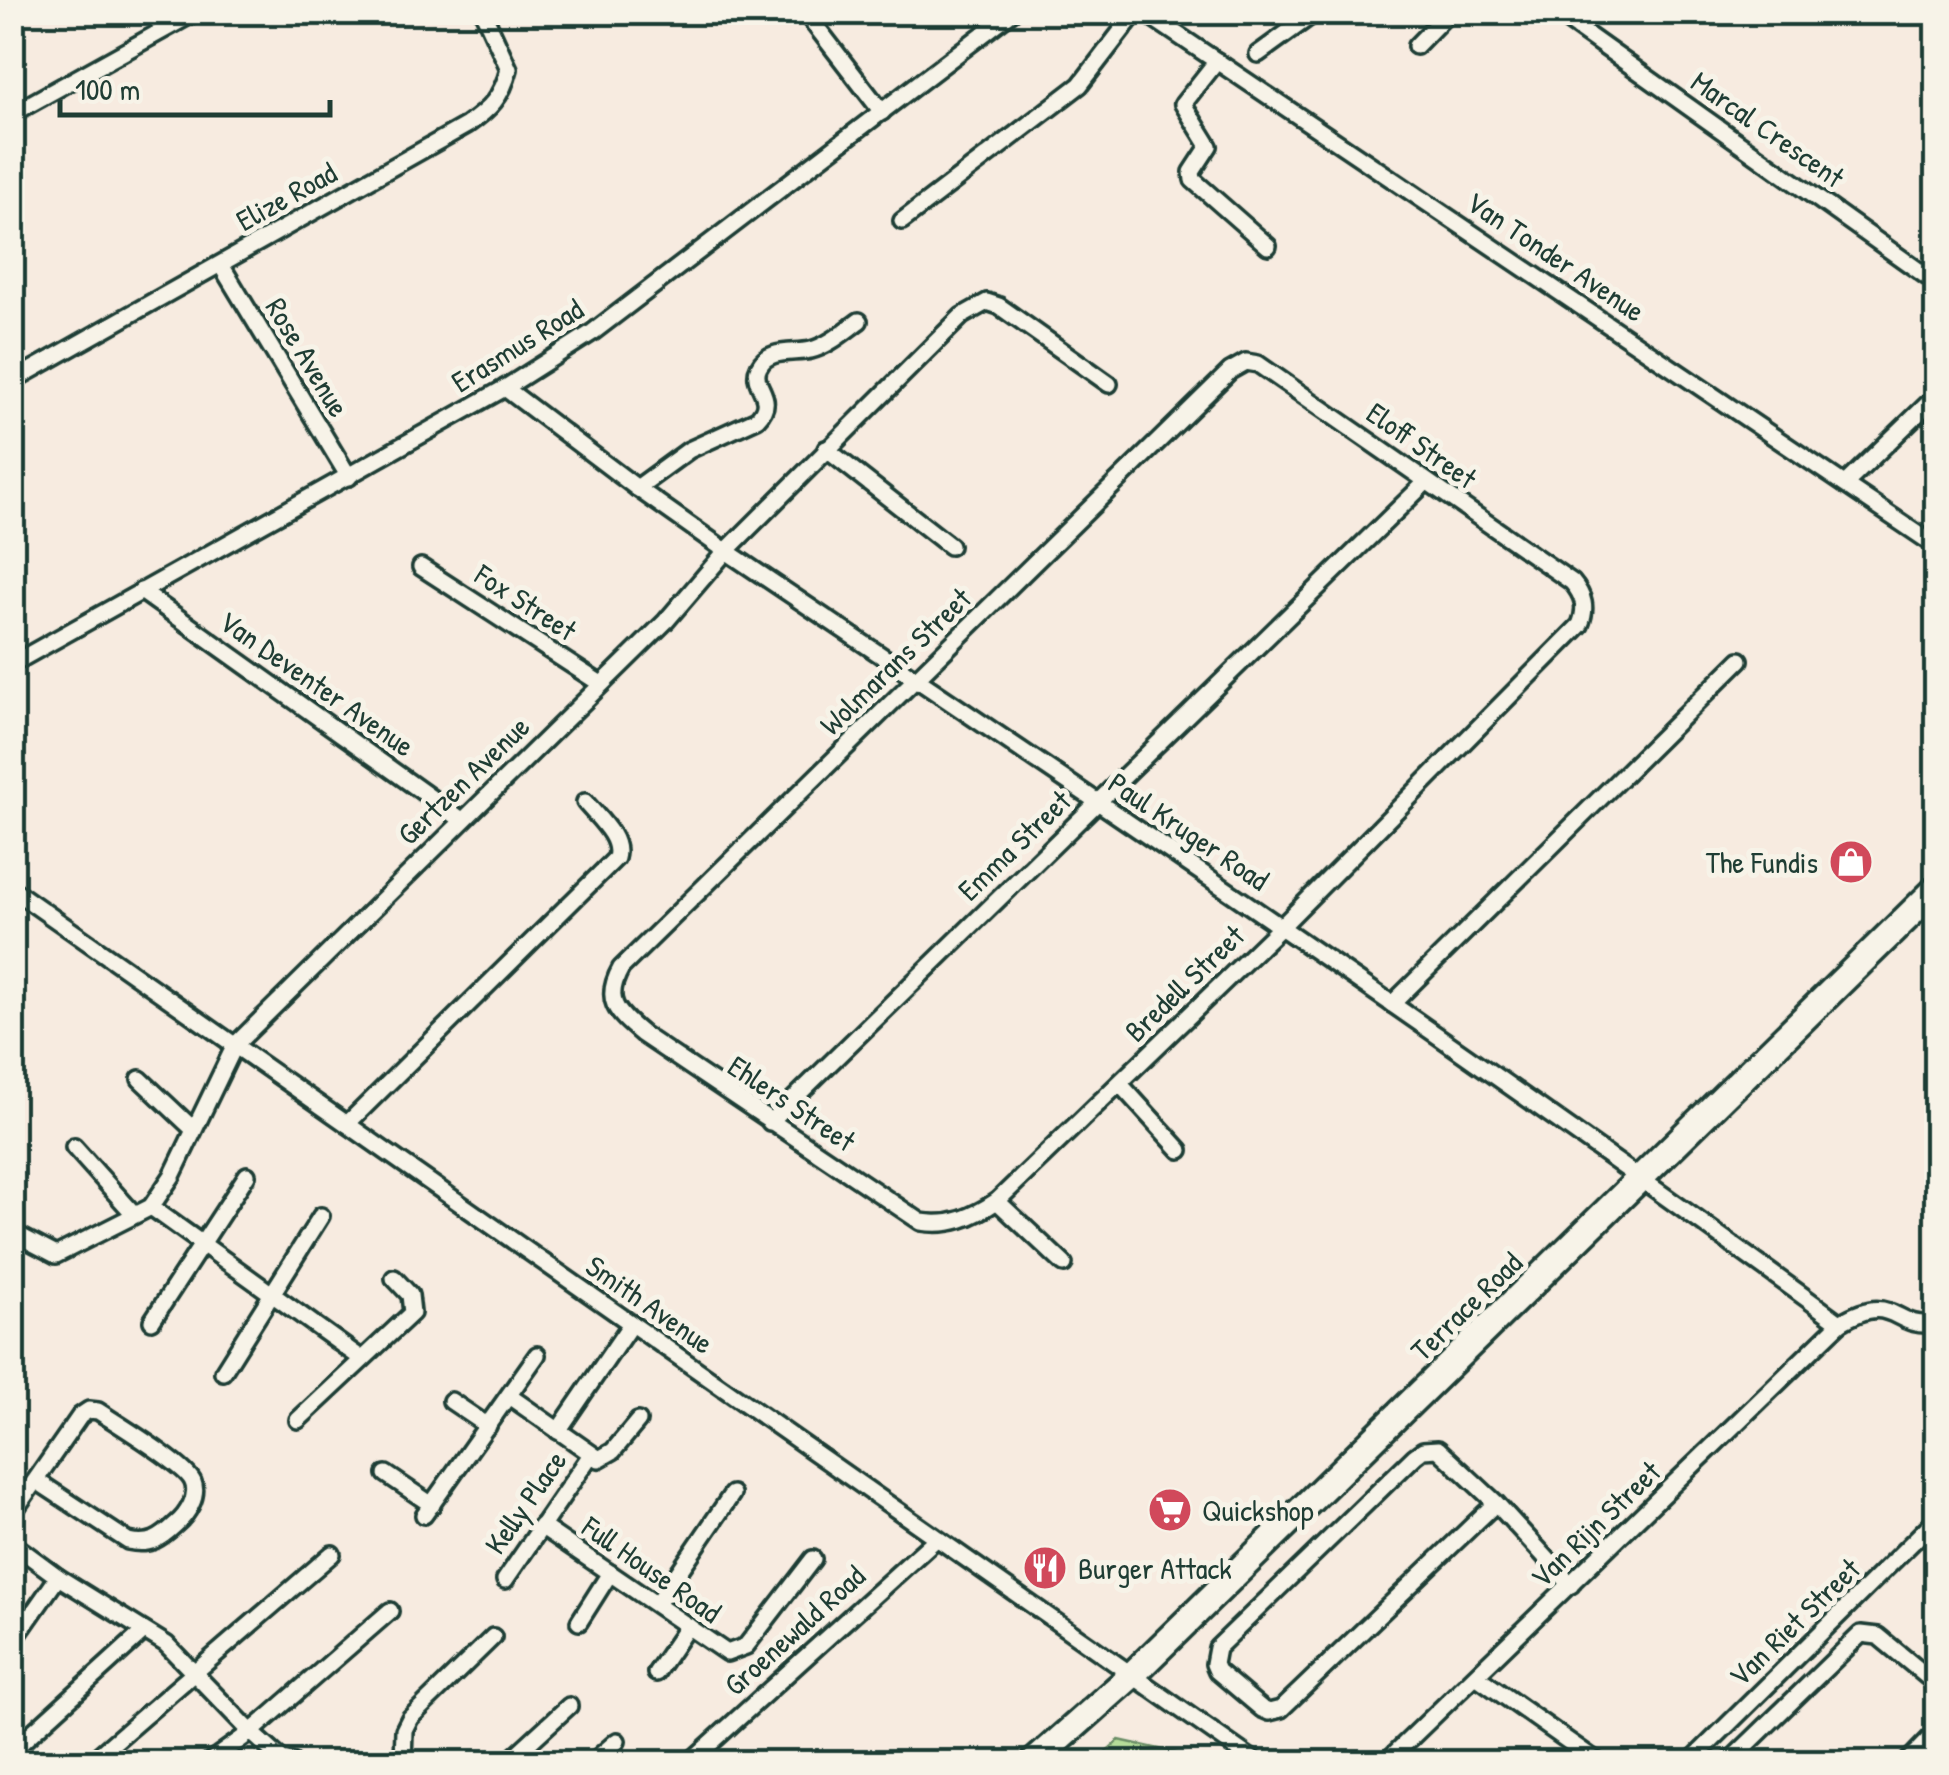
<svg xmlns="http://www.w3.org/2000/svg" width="1949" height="1775" font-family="'Patrick Hand',sans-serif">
	<rect width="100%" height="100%" fill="#f7ebe0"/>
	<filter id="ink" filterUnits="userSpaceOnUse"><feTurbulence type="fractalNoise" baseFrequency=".01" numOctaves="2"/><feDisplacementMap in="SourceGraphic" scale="20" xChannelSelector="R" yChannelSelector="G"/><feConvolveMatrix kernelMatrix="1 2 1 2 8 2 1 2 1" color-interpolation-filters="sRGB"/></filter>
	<g filter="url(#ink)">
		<polygon fill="#b5dd99" stroke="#6a8d66" stroke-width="2.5" points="1119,1740 1213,1761 1094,1762"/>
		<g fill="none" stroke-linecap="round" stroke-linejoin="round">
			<defs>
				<g id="street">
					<polyline points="805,12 882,112"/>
					<polyline points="1144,12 1936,546"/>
					<polyline points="1568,21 1936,283"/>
					<polyline points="1416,46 1449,12"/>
					<polyline points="1258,54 1316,12"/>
					<polyline points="1217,61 1183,104 1209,146 1192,172 1193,180 1268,246"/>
					<polyline points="12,114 196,12"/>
					<polyline points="902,221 1080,85 1136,12"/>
					<polyline points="221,265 349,477"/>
					<path d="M1246 362 1258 364 1572 582C1584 596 1587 608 1580 625L1282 926 997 1201C973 1217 951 1227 921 1222L642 1034C616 1012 603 1000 621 968L1230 371Z"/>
					<path d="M12 381 467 125C490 109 502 97 509 69L483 12"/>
					<path d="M505 388 637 488 726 551C1101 803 1476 1056 1840 1323"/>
					<polyline points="826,449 950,546"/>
					<polyline points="1845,484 1936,396"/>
					<path d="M637 488 689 450 757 419C779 397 749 386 759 367 768 348 794 354 811 350 828 346 845 331 859 321"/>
					<polyline points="421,567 601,684"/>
					<polyline points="141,591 462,820"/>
					<polyline points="12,664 505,388 593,332 1012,12"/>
					<polyline points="12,889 1256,1762"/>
					<polyline points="1392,1004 1740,660"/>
					<polyline points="140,1079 193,1129"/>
					<polyline points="1120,1084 1180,1150"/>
					<polyline points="770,1122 1426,482"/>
					<path d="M347 1124 616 858C622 838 598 818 585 802"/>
					<polyline points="74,1147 134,1214"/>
					<polyline points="997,1201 1064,1264"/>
					<polyline points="151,1207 362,1359"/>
					<polyline points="12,1232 56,1255 151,1207 172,1176 235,1045 666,621 726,551 962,316 987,302 999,306 1109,384"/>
					<polyline points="152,1321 247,1175"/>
					<polyline points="223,1372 321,1216"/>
					<polyline points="509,1396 599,1459 613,1451 638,1421"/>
					<polyline points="451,1401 488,1426"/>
					<polyline points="298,1420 412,1313 410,1295 394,1278"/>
					<polyline points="558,1431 631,1324"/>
					<polyline points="386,1474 432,1505"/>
					<polyline points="1496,1503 1281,1709 1269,1712 1262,1709 1217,1671 1214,1664 1217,1648 1415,1456 1423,1450 1438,1449 1496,1503 1571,1585"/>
					<path d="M12 1514 80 1416 89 1410 98 1411C116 1423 187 1466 193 1482 199 1496 187 1515 176 1524 160 1539 150 1546 128 1541L37 1481"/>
					<polyline points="424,1515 537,1355"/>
					<polyline points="541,1526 727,1653 746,1646 813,1559"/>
					<polyline points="12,1543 58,1577 166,1644 251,1732 282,1760 292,1762"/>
					<polyline points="505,1580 590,1456"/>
					<polyline points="657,1604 732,1494"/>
					<polyline points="579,1622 610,1573"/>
					<polyline points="12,1643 58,1577"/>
					<polyline points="656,1673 688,1626"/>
					<polyline points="1476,1676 1598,1762"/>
					<polyline points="12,1751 144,1631"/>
					<polyline points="91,1762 332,1554"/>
					<polyline points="209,1762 251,1732 390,1611"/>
					<polyline points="403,1762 404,1730 410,1718 493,1637"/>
					<polyline points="508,1762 569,1706"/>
					<polyline points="593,1762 617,1741"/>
					<polyline points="690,1762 936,1539"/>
					<path d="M1386 1762 1840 1323C1896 1289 1892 1331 1936 1323"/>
					<polyline points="1690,1762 1936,1519"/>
					<polyline points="1729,1762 1861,1634 1878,1636 1936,1684"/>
					<polyline points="1907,1762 1936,1732"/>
				</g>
				<polyline id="primary" points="1034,1762 1131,1676 1936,889"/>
			</defs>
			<use href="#street" stroke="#1f3d34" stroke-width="22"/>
			<use href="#primary" stroke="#1f3d34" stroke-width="32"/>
			<use href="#street" stroke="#f7f3e8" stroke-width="15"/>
			<use href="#primary" stroke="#f7f3e8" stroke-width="25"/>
		</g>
	</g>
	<defs>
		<symbol id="shop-disc" viewBox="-11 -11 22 22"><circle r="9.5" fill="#d1495b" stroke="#f7f3e8"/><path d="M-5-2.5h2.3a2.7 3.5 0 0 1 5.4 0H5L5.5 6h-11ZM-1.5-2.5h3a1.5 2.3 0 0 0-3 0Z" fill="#fff"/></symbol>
		<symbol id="supermarket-disc" viewBox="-11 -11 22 22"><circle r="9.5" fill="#d1495b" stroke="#f7f3e8"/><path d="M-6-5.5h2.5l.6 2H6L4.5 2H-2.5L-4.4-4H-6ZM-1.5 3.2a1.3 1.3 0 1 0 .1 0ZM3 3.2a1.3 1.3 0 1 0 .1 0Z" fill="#fff"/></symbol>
		<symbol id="restaurant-disc" viewBox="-11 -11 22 22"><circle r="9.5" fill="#d1495b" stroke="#f7f3e8"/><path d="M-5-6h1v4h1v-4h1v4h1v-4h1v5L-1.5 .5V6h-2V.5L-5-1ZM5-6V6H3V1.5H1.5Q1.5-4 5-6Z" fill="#fff"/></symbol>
	</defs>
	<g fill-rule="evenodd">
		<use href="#shop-disc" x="1826" y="837" width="50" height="50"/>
		<use href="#supermarket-disc" x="1145" y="1485" width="50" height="50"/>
		<use href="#restaurant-disc" x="1020" y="1543" width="50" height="50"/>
	</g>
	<g text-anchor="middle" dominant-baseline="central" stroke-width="10" stroke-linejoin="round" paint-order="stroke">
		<g font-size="30" fill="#1f3d34" stroke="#f7f3e8">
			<text transform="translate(1768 129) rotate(35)">Marcal Crescent</text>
			<text transform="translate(286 196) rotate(-29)">Elize Road</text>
			<text transform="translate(1556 256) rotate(34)">Van Tonder Avenue</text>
			<text transform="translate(517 345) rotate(-32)">Erasmus Road</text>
			<text transform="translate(308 357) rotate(59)">Rose Avenue</text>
			<text transform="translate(1422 445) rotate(35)">Eloff Street</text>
			<text transform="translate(526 602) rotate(33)">Fox Street</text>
			<text transform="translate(895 661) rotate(-44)">Wolmarans Street</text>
			<text transform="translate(317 683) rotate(35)">Van Deventer Avenue</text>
			<text transform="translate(463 780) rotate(-44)">Gertzen Avenue</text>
			<text transform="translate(1189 831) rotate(34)">Paul Kruger Road</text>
			<text transform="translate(1014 845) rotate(-44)">Emma Street</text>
			<text transform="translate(1184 983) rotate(-44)">Bredell Street</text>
			<text transform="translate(792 1103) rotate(34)">Ehlers Street</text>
			<text transform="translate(650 1304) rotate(35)">Smith Avenue</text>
			<text transform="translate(1466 1306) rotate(-44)">Terrace Road</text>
			<text transform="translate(525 1502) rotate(-55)">Kelly Place</text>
			<text transform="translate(1595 1524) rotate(-44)">Van Rijn Street</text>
			<text transform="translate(652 1569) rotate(35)">Full House Road</text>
			<text transform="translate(1794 1622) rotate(-44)">Van Riet Street</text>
			<text transform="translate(794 1630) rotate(-42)">Groenewald Road</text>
		</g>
		<g font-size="30" fill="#1f3d34" stroke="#f7f3e8" text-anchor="start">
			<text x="1818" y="862" text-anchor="end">The Fundis</text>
			<text x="1202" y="1510">Quickshop</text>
			<text x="1078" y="1568">Burger Attack</text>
		</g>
	</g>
	<rect width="1949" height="1775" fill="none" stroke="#f7f3e8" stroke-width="50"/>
	<rect x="25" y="25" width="1899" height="1725" fill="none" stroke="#1f3d34" stroke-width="4" filter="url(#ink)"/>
	<path d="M60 100v15h270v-15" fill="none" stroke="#1f3d34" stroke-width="5"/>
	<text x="75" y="100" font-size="30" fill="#1f3d34" stroke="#f7f3e8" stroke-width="8" paint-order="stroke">100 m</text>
</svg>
